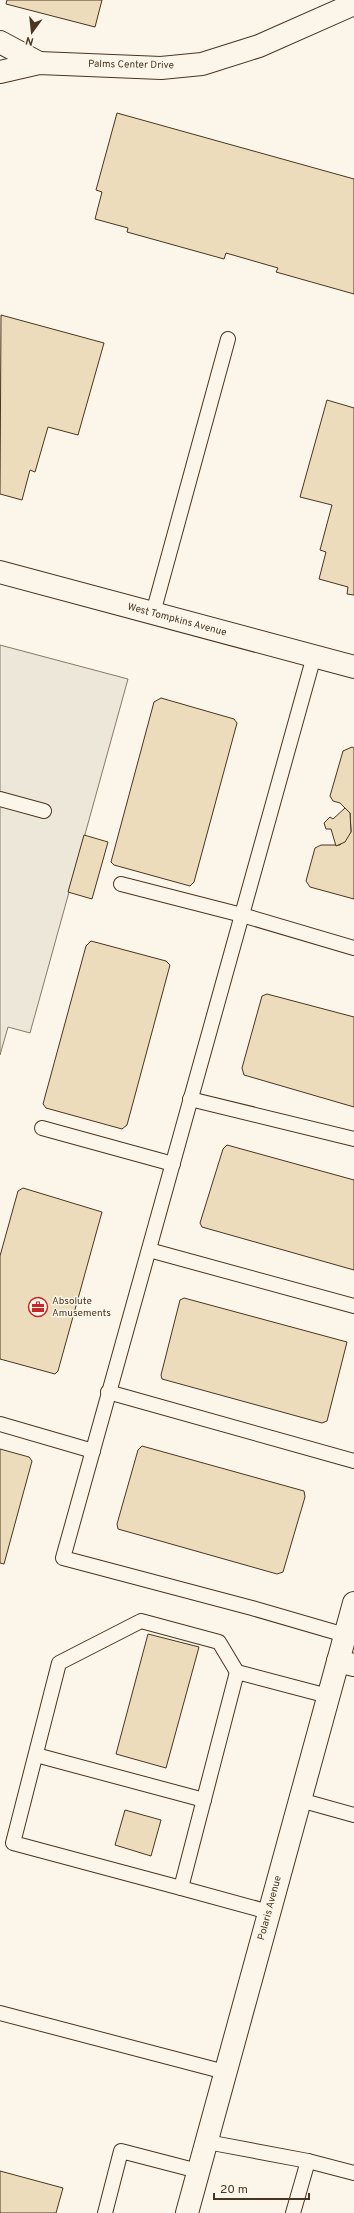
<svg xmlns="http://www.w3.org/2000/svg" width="354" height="2213" font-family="Overpass,sans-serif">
	<rect width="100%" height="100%" fill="#fbf6e9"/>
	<polygon fill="#ede7d9" stroke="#887966" points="0,645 128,679 30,1033 8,1027 0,1055"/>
	<g fill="#ecdcbc" stroke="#4a3520">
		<polygon points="7,0 102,0 95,27 6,4"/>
		<polygon points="117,113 354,179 354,294 276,272 278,268 226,253 224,259 127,232 128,228 95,219 102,192 96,190"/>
		<polygon points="1,315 104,343 78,435 48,427 35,472 30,470 22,500 0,494"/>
		<polygon points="327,400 354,408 354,595 347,594 348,587 319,579 326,552 320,550 332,505 300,497"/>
		<polygon points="161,698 234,719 237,723 194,882 190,886 114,865 111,862 154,702"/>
		<polygon points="352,747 354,748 354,899 310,887 306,881 315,848 321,845 340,845 351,832 350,813 340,803 333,801 330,796 343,751"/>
		<polygon points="345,808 350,813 351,832 345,842 336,846 331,829 326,829 324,823 330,817 333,819"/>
		<polygon points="84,835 108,842 92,899 68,892"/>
		<polygon points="91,941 166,961 170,965 127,1125 122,1129 46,1108 43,1104 86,946"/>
		<polygon points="267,994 354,1017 354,1107 244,1075 242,1068 262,996"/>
		<polygon points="227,1145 354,1180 354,1270 202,1227 200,1223 223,1149"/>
		<polygon points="23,1188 102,1212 58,1371 55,1374 0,1359 0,1256 18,1191"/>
		<polygon points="184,1298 347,1342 327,1421 322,1423 162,1379 161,1375 180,1300"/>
		<polygon points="142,1446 304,1491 305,1497 283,1572 277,1574 118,1529 117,1524 138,1450"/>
		<polygon points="0,1449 29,1457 32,1461 4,1564 0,1563"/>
		<polygon points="148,1634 199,1647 166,1768 116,1754"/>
		<polygon points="125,1810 161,1820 151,1856 115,1845"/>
		<polygon points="0,2171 63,2188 56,2213 0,2213"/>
	</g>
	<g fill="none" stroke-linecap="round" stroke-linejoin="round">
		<defs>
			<g id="lane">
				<polyline points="153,613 228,339"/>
				<polyline points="314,656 63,1558 252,1608 345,1635"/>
				<polyline points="0,799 44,811"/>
				<polyline points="121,884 242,915 354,948"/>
				<polyline points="190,1099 354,1139"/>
				<polyline points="42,1128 173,1164"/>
				<polyline points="149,1250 354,1306"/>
				<polyline points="108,1392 354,1461"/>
				<polyline points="0,1424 93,1451"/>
				<polyline points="36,1755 204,1800"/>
				<polyline points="300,1800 354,1815"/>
				<polyline points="181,1888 13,1843 59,1663 141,1621 219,1642 237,1672"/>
				<polyline points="269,1912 181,1888 237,1672 328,1696"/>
				<polyline points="0,2013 225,2072"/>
				<polyline points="207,2142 308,2161 354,2173"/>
				<polyline points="105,2213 121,2151 198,2171"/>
				<polyline points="293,2213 308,2161"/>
			</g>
			<g id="street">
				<polyline points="0,42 39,63"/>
				<polyline points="0,72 39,63 161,68 202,64 259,46 354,4"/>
				<polyline points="338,1661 354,1665"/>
			</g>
			<g id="secondary">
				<polyline points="0,572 354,667"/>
				<polyline points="187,2213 354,1603"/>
			</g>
		</defs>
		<use href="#lane" stroke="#4a3520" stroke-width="16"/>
		<use href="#street" stroke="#4a3520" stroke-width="24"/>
		<use href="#secondary" stroke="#4a3520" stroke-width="24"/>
		<use href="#lane" stroke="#fbf6e9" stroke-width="14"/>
		<use href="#street" stroke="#fbf6e9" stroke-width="22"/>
		<use href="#secondary" stroke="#fbf6e9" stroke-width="22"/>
	</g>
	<defs>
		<symbol id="office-ring" viewBox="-11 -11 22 22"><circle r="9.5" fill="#fbf6e9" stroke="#c62828" stroke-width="1.5"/><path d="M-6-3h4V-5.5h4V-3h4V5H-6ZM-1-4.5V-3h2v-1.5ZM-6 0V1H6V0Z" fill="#c62828"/></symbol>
	</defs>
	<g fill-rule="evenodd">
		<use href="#office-ring" x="27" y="1296" width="22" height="22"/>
	</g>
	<g text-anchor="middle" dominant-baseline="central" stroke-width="3" stroke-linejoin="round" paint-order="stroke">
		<g font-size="10" fill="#4a3520" stroke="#fbf6e9">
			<text transform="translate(131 65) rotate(1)">Palms Center Drive</text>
			<text transform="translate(177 620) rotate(15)">West Tompkins Avenue</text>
			<text transform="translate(270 1908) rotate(-75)">Polaris Avenue</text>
		</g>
		<g font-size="10" fill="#4a3520" stroke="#fbf6e9" text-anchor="start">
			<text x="52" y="1301">Absolute<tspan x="52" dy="12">Amusements</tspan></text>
		</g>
	</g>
	<g transform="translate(32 32) rotate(195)" stroke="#fbf6e9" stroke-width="3" paint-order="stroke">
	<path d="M0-3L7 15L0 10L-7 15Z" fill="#4a3520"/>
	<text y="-6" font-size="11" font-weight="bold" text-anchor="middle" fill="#4a3520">N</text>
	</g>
	<path d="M214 2193v6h95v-6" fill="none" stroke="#4a3520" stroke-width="2"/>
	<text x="220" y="2193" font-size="12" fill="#4a3520" stroke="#fbf6e9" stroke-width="3" paint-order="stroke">20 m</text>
</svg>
